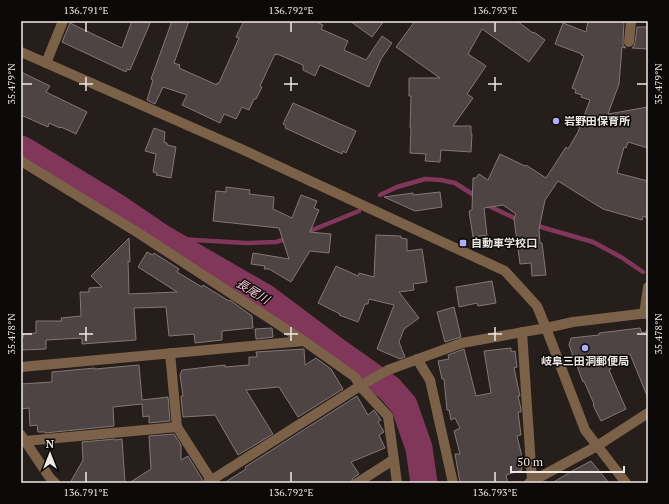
<svg xmlns="http://www.w3.org/2000/svg" width="669" height="504" font-family="'PT Serif','Noto Sans JP',serif">
	<rect width="100%" height="100%" fill="#261e1b"/>
	<g fill="none" stroke-linecap="round" stroke-linejoin="round">
		<g stroke="#813759" stroke-width="4.5">
			<polyline points="380,195 397,187 425,179 441,180 455,183 477,197"/>
			<polyline points="486,204 495,209 519,220"/>
			<polyline points="534,225 593,242 621,257 643,272"/>
			<polyline points="305,233 359,211"/>
			<polyline points="162,238 246,243 276,242 288,238"/>
		</g>
		<polyline stroke="#813759" stroke-width="27" points="21,149 25,151 115,206 162,238 266,298 338,352 389,388 404,405 419,448 424,483"/>
	</g>
	<g fill="#4e4444" stroke="#837777">
		<polygon points="132,21 151,21 130,70 127,69 126,72 62,42 70,23 122,48"/>
		<polygon points="172,21 189,21 174,63 180,65 179,68 217,85 217,83 219,83 239,38 236,37 244,21 315,21 323,25 321,29 348,41 344,50 366,60 382,36 392,43 381,59 369,87 320,65 315,76 303,70 303,65 277,54 277,55 275,54 260,86 262,87 256,99 254,99 249,110 242,107 236,119 224,114 220,123 182,105 187,95 163,87 155,104 147,100 153,80 151,79"/>
		<polygon points="350,21 384,21 372,37"/>
		<polygon points="415,21 517,21 533,33 534,32 545,40 529,62 482,29 468,54 486,66 467,94 473,98 453,126 471,126 471,134 472,134 471,152 441,150 440,162 425,161 426,154 410,153 411,128 410,128 411,96 409,96 409,78 440,78 396,47"/>
		<polygon points="588,21 624,21 623,42 623,45 626,48 622,47 619,84 608,114 648,107 648,148 628,142 626,148 624,147 617,173 648,181 648,218 643,216 642,220 603,209 558,181 545,200 539,229 540,243 542,243 546,275 532,276 531,263 520,264 514,219 516,214 503,205 484,208 487,235 473,237 469,211 472,210 473,178 476,178 479,174 488,180 500,154 525,166 526,165 546,178 566,147 568,149 578,132 590,100 581,97 582,95 575,93 576,90 572,88 584,56 581,55 582,54 555,44 563,23 586,32"/>
		<polygon points="637,27 648,27 648,49 632,48 634,46 635,43"/>
		<polygon points="21,72 50,86 46,92 87,112 76,134 61,127 60,128 49,123 48,127 21,115"/>
		<polygon points="293,103 356,131 346,153 343,151 342,154 285,128 286,126 283,124"/>
		<polygon points="154,128 165,132 164,142 167,143 167,145 176,147 171,178 156,175 157,173 153,172 156,154 145,151"/>
		<polygon points="226,187 250,190 249,194 274,197 273,209 292,218 301,195 317,201 314,208 319,210 310,232 331,234 329,253 310,251 291,282 269,269 264,269 265,266 251,264 253,253 289,259 279,228 213,221 216,191 226,192"/>
		<polygon points="440,192 442,207 415,211 384,197 413,193 413,195"/>
		<polygon points="376,235 401,236 401,238 407,239 407,251 422,249 427,282 413,284 414,290 399,292 419,318 404,329 399,342 405,357 400,359 377,349 394,305 369,299 368,304 365,304 358,322 339,315 340,314 318,303 336,266 358,276 359,273 374,277"/>
		<polygon points="129,238 130,262 128,261 129,294 177,292 138,267 147,252 153,255 154,253 179,269 177,272 202,287 203,285 229,301 230,300 252,316 253,328 222,331 222,340 195,343 194,334 169,336 166,307 134,308 136,340 82,344 82,338 46,340 46,349 21,350 21,337 24,337 23,334 36,333 36,321 62,321 61,318 81,316 80,292 89,292 89,288 102,287 91,276"/>
		<polygon points="492,281 496,303 478,306 477,303 459,307 456,287"/>
		<polygon points="454,307 461,337 445,342 437,312"/>
		<polygon points="272,328 273,337 256,339 255,329"/>
		<polygon points="640,328 642,333 648,331 648,398 630,354 608,363 611,369 609,370 626,409 601,421 593,405 594,404 584,381 583,382 569,345 571,338 599,335 599,333"/>
		<polygon points="511,348 511,352 515,351 517,367 514,368 520,396 518,396 521,409 521,412 518,412 521,435 517,436 524,465 521,466 522,470 506,475 508,483 460,483 455,454 460,454 454,431 460,428 455,418 451,420 449,410 447,410 444,379 442,379 438,361 449,359 448,355 464,349 476,396 491,393 484,351"/>
		<polygon points="304,349 305,365 316,358 331,369 343,389 298,417 279,387 246,390 273,434 238,455 215,415 183,417 181,396 183,396 180,375 182,370 225,365 225,367 249,365 249,357 257,357 256,352"/>
		<polygon points="139,365 142,400 168,397 170,421 149,423 149,416 143,417 142,404 113,407 114,426 45,433 45,432 38,432 37,425 30,426 29,408 21,409 21,384 52,382 52,372 95,368 95,369"/>
		<polygon points="357,396 368,415 374,410 381,420 378,422 383,430 384,432 379,435 385,448 351,462 359,474 353,478 351,483 224,483 246,469 245,467"/>
		<polygon points="174,434 181,445 181,460 188,456 202,479 201,483 129,483 151,469 149,436"/>
		<polygon points="115,439 115,440 122,439 125,483 70,483 83,460 82,442"/>
		<polygon points="591,461 609,483 552,483 572,471"/>
	</g>
	<g fill="none" stroke-linecap="round" stroke-linejoin="round">
		<g stroke="#7a6148" stroke-width="10">
			<polyline points="629,42 631,21"/>
			<polyline points="46,63 63,21"/>
			<polyline points="21,161 140,234 304,341 355,377 360,386 388,416 397,483"/>
			<polyline points="644,314 648,287"/>
			<polyline points="522,332 532,481"/>
			<polyline points="170,353 177,427 211,480"/>
			<polyline points="417,359 430,380 453,483"/>
			<polyline points="21,367 304,341"/>
			<polyline points="21,435 50,478 55,483"/>
			<polyline points="25,441 177,427"/>
			<polyline points="597,446 648,413"/>
			<polyline points="207,483 360,386 388,370 462,343 546,328"/>
			<polyline points="357,483 393,460"/>
		</g>
		<g stroke="#7a6148" stroke-width="10">
			<polyline points="21,52 239,148 505,271 537,306 546,328 573,322 648,313"/>
			<polyline points="546,328 585,430 626,483"/>
			<polyline points="529,483 597,446"/>
		</g>
	</g>
	<path fill="none" stroke="#eee8e5" stroke-width="1.5" d="M86 22V32M291 22V32M495 22V32M86 77V91M291 77V91M495 77V91M22 84H32M79 84H93M284 84H298M488 84H502M637 84H647M86 327V341M291 327V341M495 327V341M22 334H32M79 334H93M284 334H298M488 334H502M637 334H647M86 472V482M291 472V482M495 472V482"/>
	<g fill="#acaffb" stroke="#0c0908" stroke-width="1.5">
		<circle cx="556" cy="121" r="4"/>
		<rect x="459" y="239" width="8" height="8" rx="2"/>
		<circle cx="585" cy="348" r="4"/>
	</g>
	<g text-anchor="middle" dominant-baseline="central" stroke-width="3" stroke-linejoin="round" paint-order="stroke">
		<g font-size="11" font-weight="bold" fill="#eee8e5" stroke="#0c0908" text-anchor="start">
			<text x="564" y="121">岩野田保育所</text>
			<text x="471" y="243">自動車学校口</text>
			<text x="585" y="361" text-anchor="middle">岐阜三田洞郵便局</text>
		</g>
		<g font-size="12" font-style="italic" fill="#f9ccdd" stroke="#0c0908">
			<text transform="translate(253 291) rotate(31)">長尾川</text>
		</g>
	</g>
	<rect width="669" height="504" fill="none" stroke="#0c0908" stroke-width="44"/>
	<g transform="translate(50 454)" stroke="#0c0908" stroke-width="3" paint-order="stroke">
	<path d="M0-3L7 15L0 10L-7 15Z" fill="#eee8e5"/>
	<text y="-6" font-size="11" font-weight="bold" text-anchor="middle" fill="#eee8e5">N</text>
	</g>
	<path d="M511 466v6h113v-6" fill="none" stroke="#eee8e5" stroke-width="2"/>
	<text x="517" y="466" font-size="12" fill="#eee8e5" stroke="#0c0908" stroke-width="3" paint-order="stroke">50 m</text>
	<rect x="22" y="22" width="625" height="460" fill="none" stroke="#eee8e5" stroke-width="1.5"/>
	<g font-size="10" text-anchor="middle" fill="#eee8e5">
		<text x="86" y="14">136.791°E</text>
		<text x="291" y="14">136.792°E</text>
		<text x="495" y="14">136.793°E</text>
		<text transform="translate(11 84) rotate(-90)" y="4">35.479°N</text>
		<text transform="translate(658 84) rotate(-90)" y="4">35.479°N</text>
		<text transform="translate(11 334) rotate(-90)" y="4">35.478°N</text>
		<text transform="translate(658 334) rotate(-90)" y="4">35.478°N</text>
		<text x="86" y="496">136.791°E</text>
		<text x="291" y="496">136.792°E</text>
		<text x="495" y="496">136.793°E</text>
	</g>
</svg>
